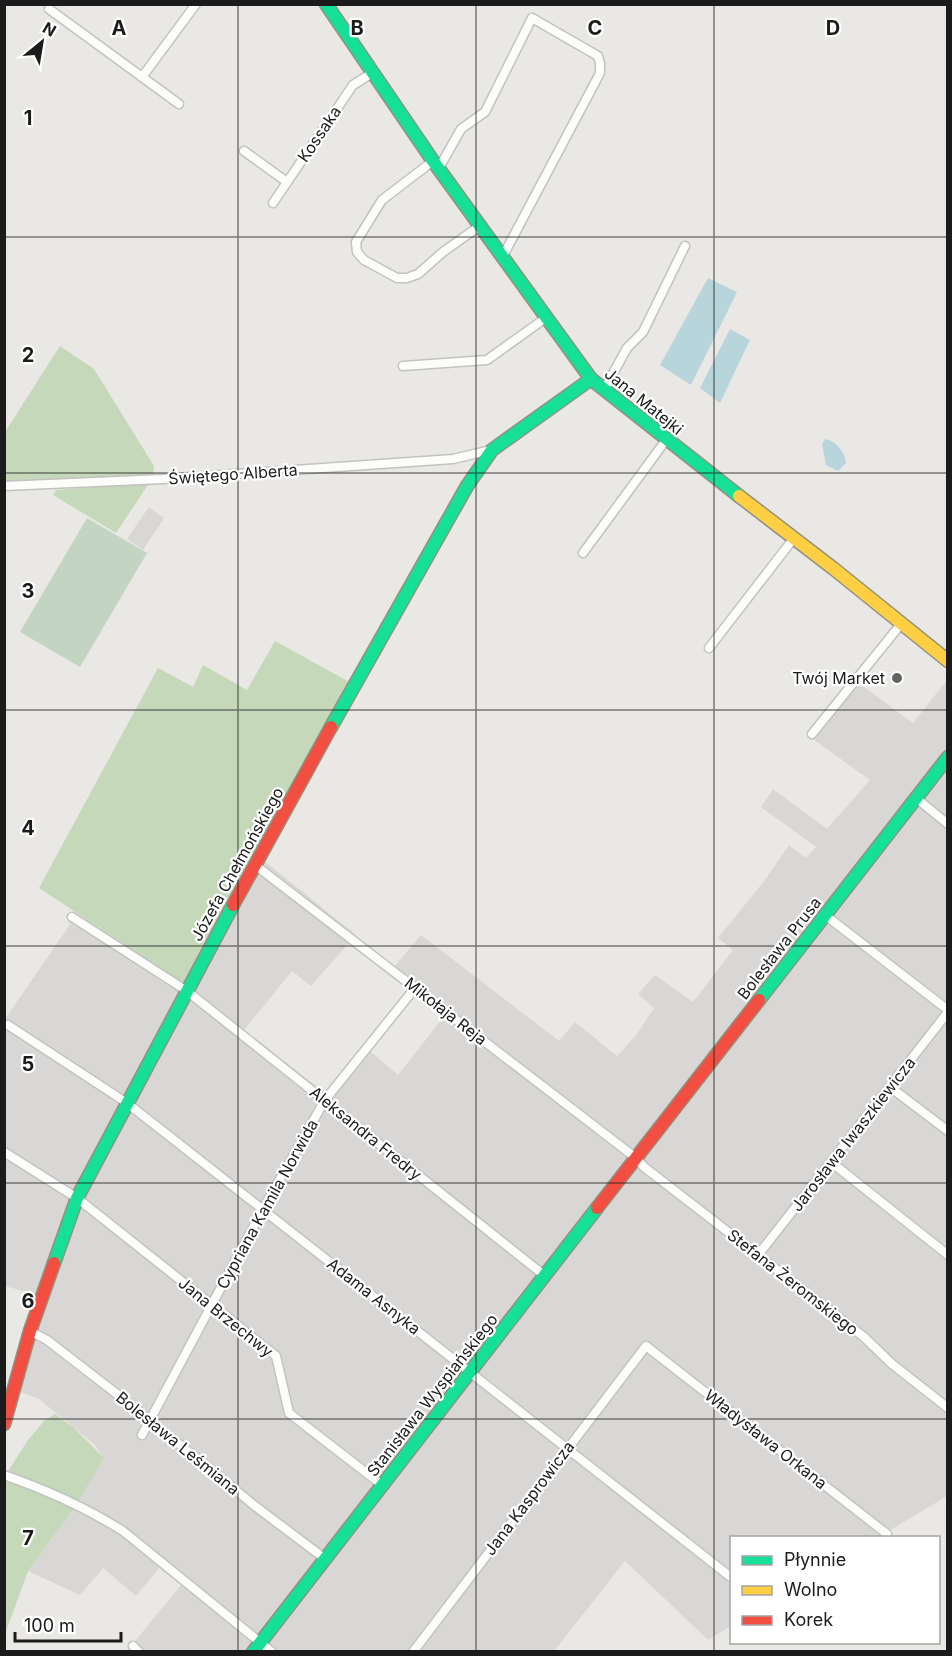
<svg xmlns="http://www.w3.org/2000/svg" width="952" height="1656" font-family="Inter,sans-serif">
	<rect width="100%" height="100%" fill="#eae8e4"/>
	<polygon fill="#d9d7d5" points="947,680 947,1496 879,1537 732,1538 731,1626 708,1640 625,1561 554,1651 127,1651 181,1585 159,1568 136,1596 103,1568 80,1595 28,1571 73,1510 103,1458 95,1445 39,1399 10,1388 37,1295 5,1286 5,1019 71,923 173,989 193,987 262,859 356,935 311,986 292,971 244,1030 318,1088 337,1093 371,1052 398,1075 449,1010 394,967 421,935 559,1041 575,1022 617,1056 637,1034 654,1008 638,994 655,975 693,1002 733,950 718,938 765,880 789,845 806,858 816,847 761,807 773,789 827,829 870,780 813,739 860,684 913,723"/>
	<polygon fill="#d8d7d5" points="149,507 164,518 143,550 127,539"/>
	<g fill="#c5d8ba">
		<polygon points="60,346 94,369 154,466 153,475 5,483 5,432"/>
		<polygon points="149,483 116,533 53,495 56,490"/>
		<polygon points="275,641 353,684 187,985 39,888 158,668 193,687 203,665 247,690"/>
		<polygon points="55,1414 74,1428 104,1458 73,1510 28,1571 5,1634 5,1476 28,1440 45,1420"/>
	</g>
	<polygon fill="#c3d4c3" points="87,518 147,553 80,667 20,632"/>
	<g fill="#b8d5dc">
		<polygon points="708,278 737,292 691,385 660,365"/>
		<polygon points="730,329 750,340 720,403 700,388"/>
		<path d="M825 439C836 441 845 452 846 463L838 471 826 465 822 444Z"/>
	</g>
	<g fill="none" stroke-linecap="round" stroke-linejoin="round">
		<defs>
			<g id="street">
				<polyline points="49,9 179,104"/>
				<polyline points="142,77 196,4"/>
				<polyline points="244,151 287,182"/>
				<polyline points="433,161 382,200 356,242 357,252 364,260 397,278 407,278 418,274 443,252 481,225"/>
				<polyline points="439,168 461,129 485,112 532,18 598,56 600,63 600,73 503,256"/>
				<polyline points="273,203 353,85 372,73"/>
				<polyline points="403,366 487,360 547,317"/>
				<polyline points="604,390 627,348 643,332 685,246"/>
				<polyline points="4,486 163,479 453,459 491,450"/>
				<polyline points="583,553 666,440"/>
				<polyline points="709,648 794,538"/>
				<polyline points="812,734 901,624"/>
				<polyline points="916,798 948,824"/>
				<polyline points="255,865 636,1158 644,1167 864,1337 892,1364 948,1408"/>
				<polyline points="825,915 948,1010"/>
				<polyline points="72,917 187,991 545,1276"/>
				<polyline points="8,1025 127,1103 732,1578"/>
				<polyline points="890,1087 948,1131"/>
				<polyline points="4,1152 77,1198 276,1356 289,1413 382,1485"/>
				<polyline points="831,1162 948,1255"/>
				<polyline points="758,1255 948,1012"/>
				<polyline points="30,1331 47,1340 135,1408 149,1421 193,1455 255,1506 324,1558"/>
				<polyline points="142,1435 263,1209 325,1100 415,988"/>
				<path d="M4 1475C47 1490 85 1507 123 1531L272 1652"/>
				<polyline points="133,1646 139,1652"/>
				<polyline points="413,1652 646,1346 887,1534"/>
			</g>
			<g id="fast">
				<polyline points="326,4 433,161 591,379 739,496"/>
				<polyline points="331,727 467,486 492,450 591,379"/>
				<polyline points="759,1000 948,757"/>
				<polyline points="54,1263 77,1198 233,905"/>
				<polyline points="253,1652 597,1208"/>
			</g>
			<polyline id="slow" points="739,496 834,569 948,661"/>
			<g id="jam">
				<polyline points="233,905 331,727"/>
				<polyline points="597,1208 759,1000"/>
				<polyline points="4,1424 30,1331 54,1263"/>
			</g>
		</defs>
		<use href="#street" stroke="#c2c2c0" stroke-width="11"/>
		<use href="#fast" stroke="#91927d" stroke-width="15"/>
		<use href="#slow" stroke="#91927d" stroke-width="15"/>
		<use href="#jam" stroke="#91927d" stroke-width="15"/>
		<use href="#street" stroke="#fcfcfb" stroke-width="8"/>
		<use href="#fast" stroke="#16e098" stroke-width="12"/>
		<use href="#slow" stroke="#ffcf43" stroke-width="12"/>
		<use href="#jam" stroke="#f24e42" stroke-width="12"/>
	</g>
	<path fill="none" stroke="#1b1b1b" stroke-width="1.5" stroke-opacity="0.55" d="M238 4V1652M476 4V1652M714 4V1652M4 237H948M4 473H948M4 710H948M4 946H948M4 1183H948M4 1419H948"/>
	<circle fill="#636361" stroke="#fff" stroke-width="2" cx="897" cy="678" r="6"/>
	<g text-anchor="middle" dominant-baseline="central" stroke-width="4.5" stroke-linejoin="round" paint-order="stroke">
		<g font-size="16" fill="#1b1b1b" stroke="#fff">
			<text transform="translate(319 134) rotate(-56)">Kossaka</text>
			<text transform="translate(644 401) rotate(39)">Jana Matejki</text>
			<text transform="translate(233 474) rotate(-4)">Świętego Alberta</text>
			<text transform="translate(237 864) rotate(-61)">Józefa Chełmońskiego</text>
			<text transform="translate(779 948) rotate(-52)">Bolesława Prusa</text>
			<text transform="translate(446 1011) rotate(38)">Mikołaja Reja</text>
			<text transform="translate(366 1133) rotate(39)">Aleksandra Fredry</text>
			<text transform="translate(853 1134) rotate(-52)">Jarosława Iwaszkiewicza</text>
			<text transform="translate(267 1204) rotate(-61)">Cypriana Kamila Norwida</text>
			<text transform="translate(793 1282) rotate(38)">Stefana Żeromskiego</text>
			<text transform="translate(374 1296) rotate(38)">Adama Asnyka</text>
			<text transform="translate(226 1317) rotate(39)">Jana Brzechwy</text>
			<text transform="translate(432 1395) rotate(-52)">Stanisława Wyspiańskiego</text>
			<text transform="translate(766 1439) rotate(38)">Władysława Orkana</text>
			<text transform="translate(178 1443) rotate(39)">Bolesława Leśmiana</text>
			<text transform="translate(529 1498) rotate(-53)">Jana Kasprowicza</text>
		</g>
		<g font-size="16" fill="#1b1b1b" stroke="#fff" text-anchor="end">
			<text x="885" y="678">Twój Market</text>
		</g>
	</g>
	<g font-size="20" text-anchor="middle" font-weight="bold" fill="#1b1b1b" stroke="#fff" stroke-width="4.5" stroke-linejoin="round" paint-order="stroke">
		<text x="119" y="35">A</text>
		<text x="357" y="35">B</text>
		<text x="595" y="35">C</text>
		<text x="833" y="35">D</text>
		<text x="28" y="125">1</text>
		<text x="28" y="362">2</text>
		<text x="28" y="598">3</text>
		<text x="28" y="835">4</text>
		<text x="28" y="1071">5</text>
		<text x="28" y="1308">6</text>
		<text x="28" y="1545">7</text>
	</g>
	<rect width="952" height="1656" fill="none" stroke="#1b1b1b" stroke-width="12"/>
	<rect x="730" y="1536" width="210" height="108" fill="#ffffff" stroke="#a4a4a4" stroke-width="1.5"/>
	<rect x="742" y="1556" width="30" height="9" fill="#16e098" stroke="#a4a4a4" stroke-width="1.5"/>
	<text x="784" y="1566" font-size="18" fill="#1b1b1b">Płynnie</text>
	<rect x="742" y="1586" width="30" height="9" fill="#ffcf43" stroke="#a4a4a4" stroke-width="1.5"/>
	<text x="784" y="1596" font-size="18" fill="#1b1b1b">Wolno</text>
	<rect x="742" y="1616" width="30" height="9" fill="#f24e42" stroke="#a4a4a4" stroke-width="1.5"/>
	<text x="784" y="1626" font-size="18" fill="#1b1b1b">Korek</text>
	<g transform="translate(42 42) rotate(30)" stroke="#ffffff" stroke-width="4.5" paint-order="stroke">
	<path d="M0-4.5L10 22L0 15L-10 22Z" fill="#1b1b1b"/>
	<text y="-9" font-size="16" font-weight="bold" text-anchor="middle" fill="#1b1b1b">N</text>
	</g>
	<path d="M15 1632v9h106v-9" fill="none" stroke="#1b1b1b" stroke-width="3"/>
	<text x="24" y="1632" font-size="18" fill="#1b1b1b" stroke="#ffffff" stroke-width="4.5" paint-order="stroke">100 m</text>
</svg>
